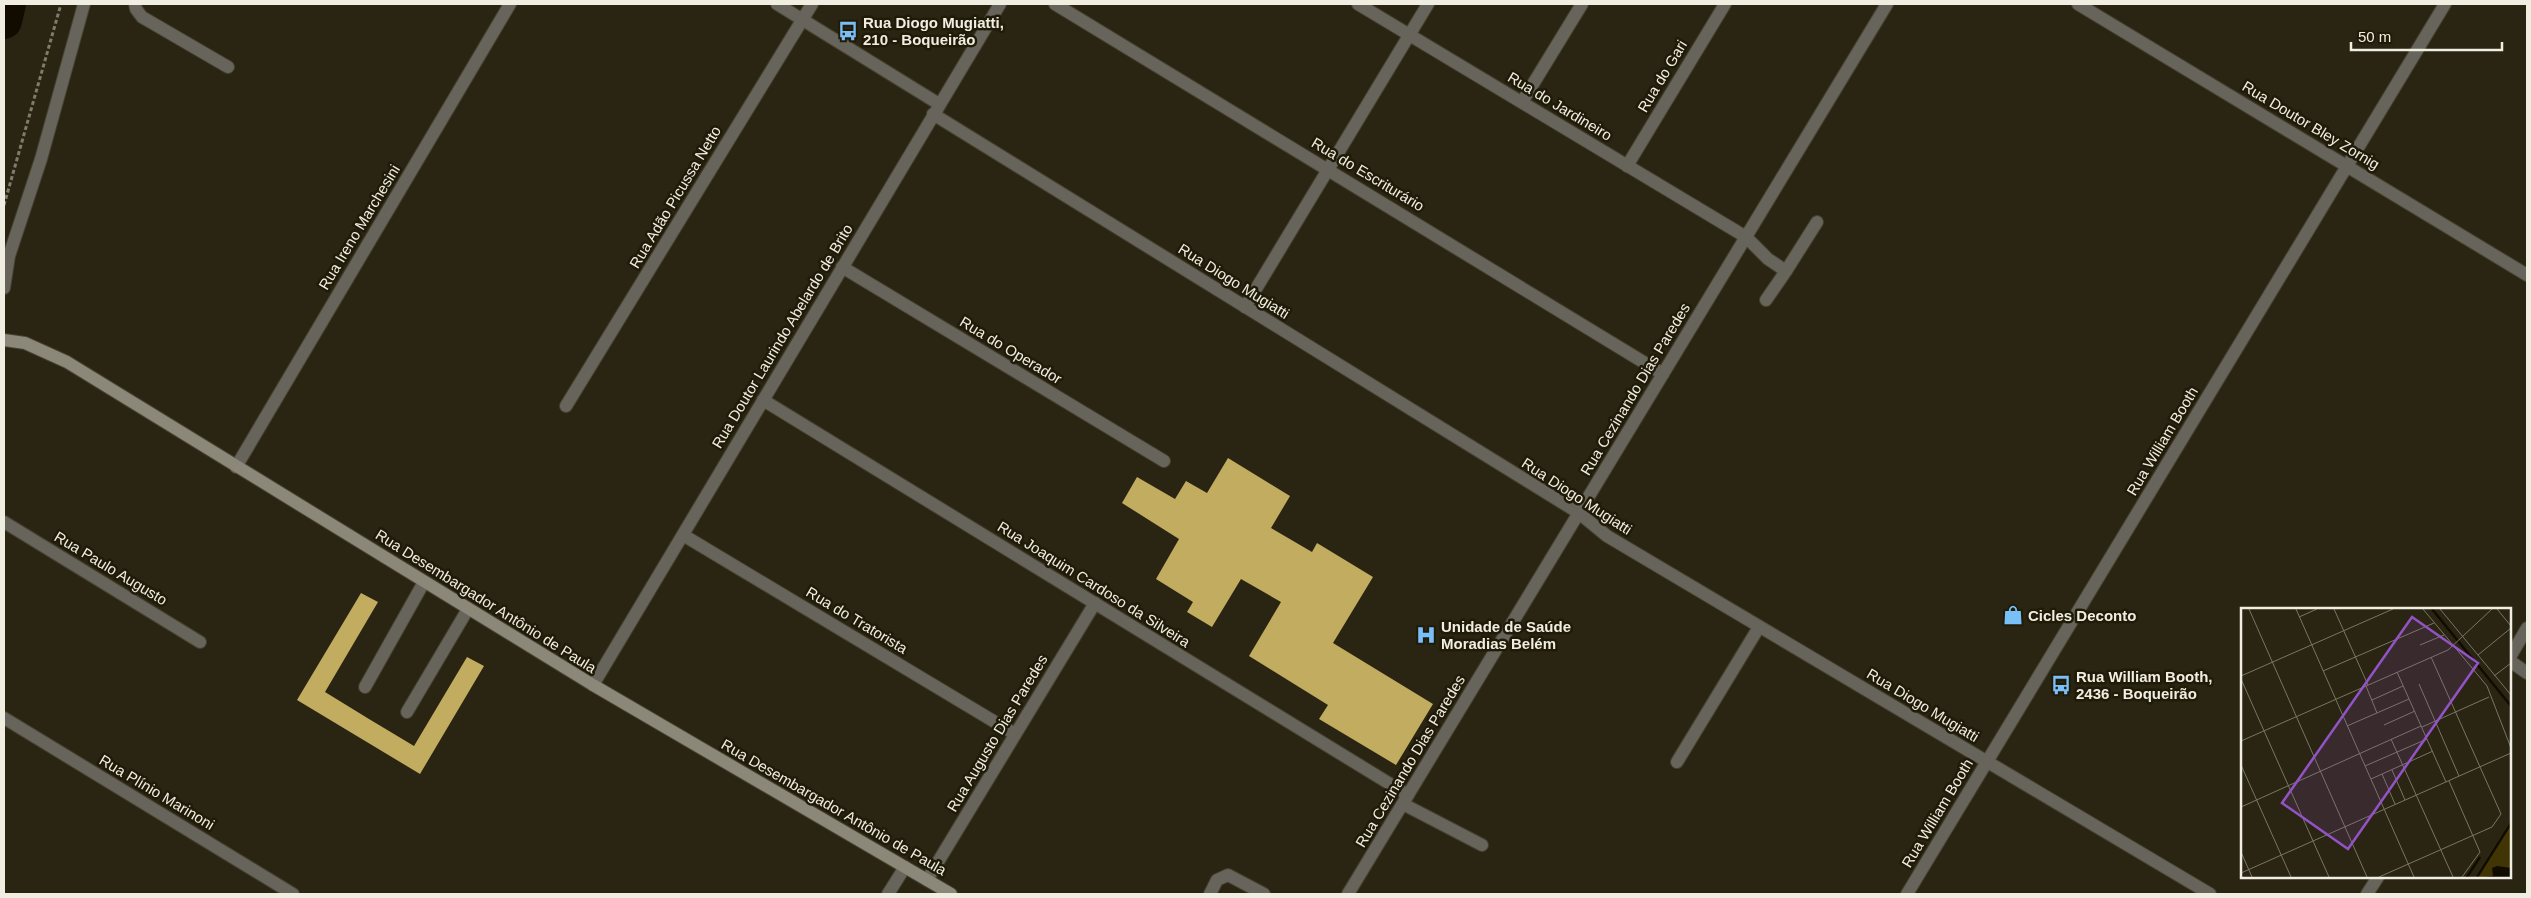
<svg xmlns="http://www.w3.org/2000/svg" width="2531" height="898" font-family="Helvetica,sans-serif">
	<rect width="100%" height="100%" fill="#2a2512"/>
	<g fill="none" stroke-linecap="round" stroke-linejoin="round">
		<polyline stroke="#120b00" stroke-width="36" points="4,21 8,4"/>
	</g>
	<g fill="#c1ac5f">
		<polygon points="1228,458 1290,496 1271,528 1312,552 1317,543 1373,577 1333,643 1433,704 1396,765 1319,719 1328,705 1249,656 1281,602 1241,579 1212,627 1187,612 1193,602 1156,579 1179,539 1122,503 1137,477 1175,499 1186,481 1207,493"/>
		<polygon points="361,593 378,602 325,692 369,719 414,746 467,657 484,666 420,774 297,700"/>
	</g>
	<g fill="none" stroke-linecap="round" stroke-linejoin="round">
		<defs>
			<g id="service">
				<polyline points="135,4 136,9 142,17 228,67"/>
				<polyline points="1746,237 1768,259 1786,271 1766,300"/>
				<polyline points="1786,271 1817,222"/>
				<polyline points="2510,661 2527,673"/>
				<polyline points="365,687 424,582"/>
				<polyline points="407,712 468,609"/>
				<polyline points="1677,762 1759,627"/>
				<polyline points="1403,804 1482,845"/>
				<polyline points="1210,894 1217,880 1228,875 1264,894"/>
			</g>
			<g id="minor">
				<polyline points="777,4 939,104"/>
				<polyline points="1055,4 1663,374"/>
				<polyline points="1358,4 1746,237"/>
				<polyline points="1522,102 1582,4"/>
				<polyline points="933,114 1579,513 1607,536 2210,894"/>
				<polyline points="1627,166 1725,4"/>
				<polyline points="842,267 1164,461"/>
				<polyline points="4,288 9,256 41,159 84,4"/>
				<polyline points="1245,307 1428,4"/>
				<polyline points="763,400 1408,795"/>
				<polyline points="566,406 812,4"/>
				<polyline points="236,467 510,4"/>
				<polyline points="4,522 200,642"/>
				<polyline points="683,535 1015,734"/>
				<polyline points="2510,657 2527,628"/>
				<polyline points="593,685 1000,4"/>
				<polyline points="4,718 293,894"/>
				<polyline points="927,880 1095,603"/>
				<polyline points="888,894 905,867"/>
				<polyline points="1348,894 1887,4"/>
				<polyline points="1907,894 2445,4"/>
				<polyline points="2367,894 2378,877"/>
			</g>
			<polyline id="tertiary" points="2078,4 2527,275"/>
			<polyline id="secondary" points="4,340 25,343 67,362 593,685 951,894"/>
		</defs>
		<use href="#service" stroke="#46412f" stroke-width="14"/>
		<use href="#minor" stroke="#46412f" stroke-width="14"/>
		<use href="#tertiary" stroke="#46412f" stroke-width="14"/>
		<use href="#secondary" stroke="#46412f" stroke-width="14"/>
		<polyline stroke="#807b6b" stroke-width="3" stroke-dasharray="4 2.5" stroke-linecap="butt" points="4,205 61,4"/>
		<use href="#service" stroke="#66645b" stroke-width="12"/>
		<use href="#minor" stroke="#66645b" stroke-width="12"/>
		<use href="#tertiary" stroke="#66645b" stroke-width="12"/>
		<use href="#secondary" stroke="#8b8779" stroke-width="12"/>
	</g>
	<defs>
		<symbol id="bus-bare" viewBox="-9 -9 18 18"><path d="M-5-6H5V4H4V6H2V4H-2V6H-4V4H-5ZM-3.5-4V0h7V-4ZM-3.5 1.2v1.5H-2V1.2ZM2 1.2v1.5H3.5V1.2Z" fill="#79bff8" stroke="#201b09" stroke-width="2.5" paint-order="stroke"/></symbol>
		<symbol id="shop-bare" viewBox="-9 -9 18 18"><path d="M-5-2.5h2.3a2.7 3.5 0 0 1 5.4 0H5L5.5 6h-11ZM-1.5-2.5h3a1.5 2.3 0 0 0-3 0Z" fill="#79bff8" stroke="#201b09" stroke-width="2.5" paint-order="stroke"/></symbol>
		<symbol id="hospital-bare" viewBox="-9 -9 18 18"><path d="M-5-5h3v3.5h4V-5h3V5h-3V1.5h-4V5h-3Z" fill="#79bff8" stroke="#201b09" stroke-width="2.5" paint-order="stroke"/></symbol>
	</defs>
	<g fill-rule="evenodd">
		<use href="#bus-bare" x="834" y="17" width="28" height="28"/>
		<use href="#shop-bare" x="1999" y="601" width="28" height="28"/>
		<use href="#hospital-bare" x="1412" y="621" width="28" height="28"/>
		<use href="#bus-bare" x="2047" y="671" width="28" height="28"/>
	</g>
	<g text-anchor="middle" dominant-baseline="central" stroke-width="5" stroke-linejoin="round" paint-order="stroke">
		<g font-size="15" font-weight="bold" fill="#f0ede1" stroke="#201b09" text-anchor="start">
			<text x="863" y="22">Rua Diogo Mugiatti,<tspan x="863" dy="17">210 - Boqueirão</tspan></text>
			<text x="2028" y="615">Cicles Deconto</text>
			<text x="1441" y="626">Unidade de Saúde<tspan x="1441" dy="17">Moradias Belém</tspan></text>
			<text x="2076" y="676">Rua William Booth,<tspan x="2076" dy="17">2436 - Boqueirão</tspan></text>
		</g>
		<g font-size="15" fill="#f0ede1" stroke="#201b09">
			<text transform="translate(1662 76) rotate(-59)">Rua do Gari</text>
			<text transform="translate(1560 106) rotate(31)">Rua do Jardineiro</text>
			<text transform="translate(2311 125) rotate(31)">Rua Doutor Bley Zornig</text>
			<text transform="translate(1368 174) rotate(31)">Rua do Escriturário</text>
			<text transform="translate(675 197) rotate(-59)">Rua Adão Picussa Netto</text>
			<text transform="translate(359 227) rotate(-59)">Rua Ireno Marchesini</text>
			<text transform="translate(1234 281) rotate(32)">Rua Diogo Mugiatti</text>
			<text transform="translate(782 336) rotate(-59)">Rua Doutor Laurindo Abelardo de Brito</text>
			<text transform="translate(1011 350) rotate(31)">Rua do Operador</text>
			<text transform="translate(1635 389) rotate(-59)">Rua Cezinando Dias Paredes</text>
			<text transform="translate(2162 441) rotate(-59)">Rua William Booth</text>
			<text transform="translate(1577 496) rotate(33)">Rua Diogo Mugiatti</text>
			<text transform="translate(111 568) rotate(31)">Rua Paulo Augusto</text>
			<text transform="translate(1094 584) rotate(32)">Rua Joaquim Cardoso da Silveira</text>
			<text transform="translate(486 601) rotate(32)">Rua Desembargador Antônio de Paula</text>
			<text transform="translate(857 620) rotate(31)">Rua do Tratorista</text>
			<text transform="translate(1923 705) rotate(31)">Rua Diogo Mugiatti</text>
			<text transform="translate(997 733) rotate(-59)">Rua Augusto Dias Paredes</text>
			<text transform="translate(1410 761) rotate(-59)">Rua Cezinando Dias Paredes</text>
			<text transform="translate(157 792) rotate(31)">Rua Plínio Marinoni</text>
			<text transform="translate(834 807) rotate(30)">Rua Desembargador Antônio de Paula</text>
			<text transform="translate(1937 813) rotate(-59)">Rua William Booth</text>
		</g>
	</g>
	<g transform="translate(2241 608)">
		<rect width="270" height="270" fill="#2a2512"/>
		<path d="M270 212V269H234Z" fill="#413505"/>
		<path d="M256 258 270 260V269H243L252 268 251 260Z" fill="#120b00"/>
		<path fill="none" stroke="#120b00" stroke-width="2.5" d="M191 1 270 98M226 269 239 249M236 269 270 215"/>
		<path fill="none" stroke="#797565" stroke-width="1" d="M8 1 126 269M55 1 173 269M93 1 127 77M182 1 246 78 270 140M199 1 270 87M256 1 270 18M58 9 76 1M179 37 203 27M237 47 270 20M82 63 193 15M156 64 205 174M0 68 152 1M253 68 270 55M0 71 88 269M178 76 218 168M125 78 136 105M131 92 162 78M143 117 174 103M106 118 168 91M181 119 248 89M150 131 212 269M0 133 207 42 251 1M0 157 50 269M124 158 186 131M151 162 164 192M141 166 154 196M130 171 192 143M208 173 239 244 221 269M0 199 180 118M0 244 11 269M0 265 270 145M138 269 251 219 260 206 190 49"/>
		<path fill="#9253c6" fill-opacity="0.15" stroke="#9253c6" stroke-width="2.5" d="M171 9 237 55 107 241 41 195Z"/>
		<rect width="270" height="270" fill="none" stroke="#f0ede1" stroke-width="2.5"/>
	</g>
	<rect width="2531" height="898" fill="none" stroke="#f0ede1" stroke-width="10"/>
	<path d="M2351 42v8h151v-8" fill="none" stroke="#f0ede1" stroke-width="2.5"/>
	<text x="2358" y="42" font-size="15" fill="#f0ede1" stroke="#201b09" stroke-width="4" paint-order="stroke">50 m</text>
</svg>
